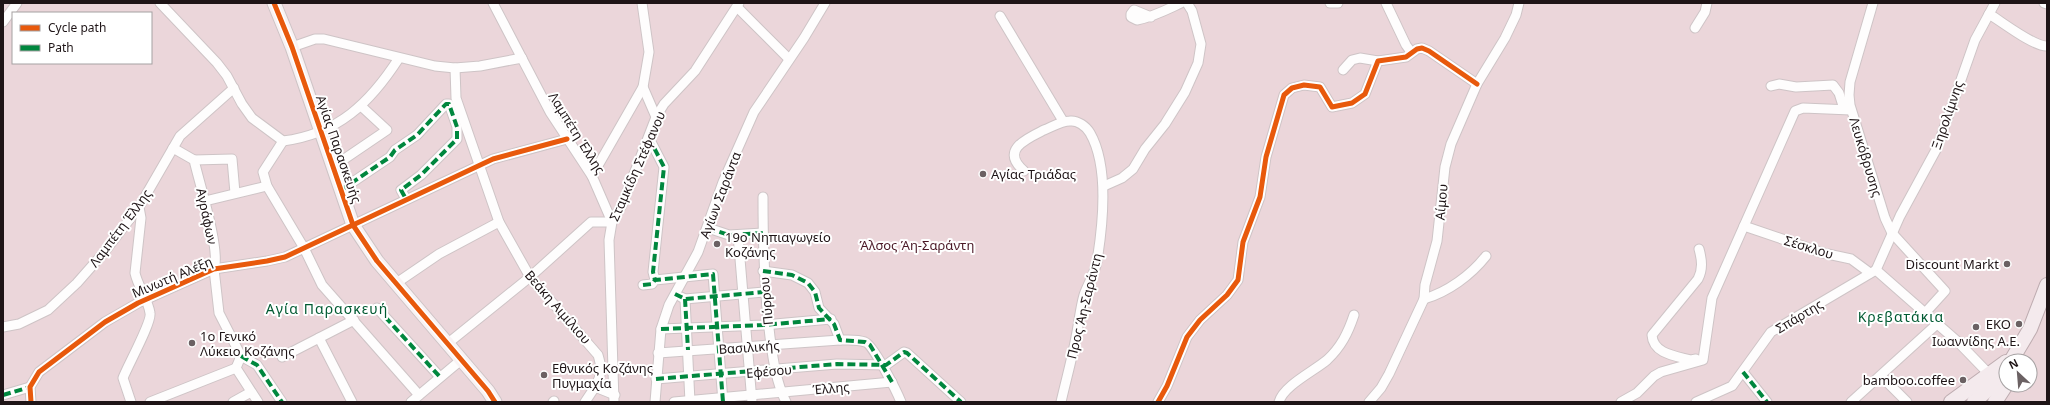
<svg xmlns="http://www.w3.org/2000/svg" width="2050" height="405" font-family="'Noto Sans',sans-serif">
	<rect width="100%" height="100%" fill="#f9eff1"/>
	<path fill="#ebd6da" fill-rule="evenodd" d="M3 3H2047V402H3ZM13 13H151V63H13ZM2006 361H2030V385H2006Z"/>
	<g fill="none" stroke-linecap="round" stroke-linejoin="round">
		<defs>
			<g id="street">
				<path d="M160 3 217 63 227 76 242 104 252 118 283 141C338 134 370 103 399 58"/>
				<polyline points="493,3 550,112 592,176 612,222"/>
				<polyline points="1330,3 1338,3"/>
				<polyline points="1386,3 1406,45 1411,52"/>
				<polyline points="1873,3 1850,82 1849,95 1850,105 1885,218 1892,233 1945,291 1925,313"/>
				<polyline points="2044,3 2047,4"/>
				<polyline points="737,7 789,59"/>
				<path d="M1989 14C2001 21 2034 47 2047 46"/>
				<polyline points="1000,16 1063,121"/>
				<path d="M1151 17 1134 10 1131 14V17L1137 20C1153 17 1166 10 1181 3"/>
				<polyline points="3,22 17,3"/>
				<polyline points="1695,28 1705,12 1707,3"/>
				<polyline points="292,47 315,39 324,39 435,66 455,68 480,66 522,58"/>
				<path d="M455 68 456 98 499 222 530 277 598 355C602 368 602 375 595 387"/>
				<polyline points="1343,70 1352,60 1360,58 1378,61"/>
				<polyline points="1771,86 1779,84 1796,87 1833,85 1839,93 1844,109"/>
				<polyline points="643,87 656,117"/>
				<polyline points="649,138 664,167 653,272 655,280"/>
				<polyline points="283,141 263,172 267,186 304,248 322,285 419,395"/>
				<path d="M173 148 194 160C199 182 221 251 214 269L219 313 241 356 236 368 258 402"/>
				<polyline points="194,160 232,159 235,193"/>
				<polyline points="334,166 387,130 361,106"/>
				<path d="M1024 171C1000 150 1026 139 1044 130 1052 127 1061 121 1070 121 1077 120 1086 126 1090 133 1109 166 1103 224 1097 261 1095 273 1088 284 1084 295 1080 309 1079 323 1076 337 1072 359 1066 380 1061 402"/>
				<polyline points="592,176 643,87 649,52 642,3"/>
				<polyline points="1104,186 1122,178 1133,169 1145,149 1165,124 1185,92 1198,63 1201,44 1192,11 1187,3"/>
				<polyline points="341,190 390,157 395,150 417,135 446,104 449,104 457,127 457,139 421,175 401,190 406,199"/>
				<path d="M763 197C763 244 764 290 770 337 773 359 776 382 786 402"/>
				<polyline points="205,201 267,186"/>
				<polyline points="1744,226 1823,253 1851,259 1870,273"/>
				<polyline points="708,228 729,235 763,233"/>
				<polyline points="738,235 752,402"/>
				<polyline points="1876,270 1900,216 1937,148 1975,40 1995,3"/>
				<polyline points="1876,270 1958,342 1990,375"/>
				<polyline points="763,271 792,275 808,283 815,292 819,308 834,324 840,340"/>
				<polyline points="395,284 439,254 499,222"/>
				<polyline points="643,285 652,284 655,280 713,274 723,402"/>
				<polyline points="681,297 685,299 764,292"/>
				<polyline points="685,299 690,402"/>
				<path d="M1424 299C1448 292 1471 275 1486 256"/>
				<polyline points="377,308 440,377"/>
				<polyline points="3,327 19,324 48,310 77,283 106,250 139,207 180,136 234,88"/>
				<polyline points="661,329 764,325 831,319"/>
				<polyline points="319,338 352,402"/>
				<polyline points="447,344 530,277 591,222 612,222"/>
				<path d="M658 353 840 340C847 340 857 339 865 342 873 344 897 392 901 402"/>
				<polyline points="241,356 257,365 282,402"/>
				<polyline points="282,357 354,320"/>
				<path d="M1696 359 1691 360C1676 356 1653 354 1652 335L1698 279C1703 269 1702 260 1699 249"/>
				<polyline points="1743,372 1767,402"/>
				<polyline points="1881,376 1907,402"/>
				<polyline points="656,379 837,364 886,365 904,352 907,353 961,402"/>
				<polyline points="3,395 30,387"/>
				<polyline points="31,402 30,387 39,372 105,322 138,303 214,269 267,261 285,257 493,159 567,139"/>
				<path d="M131 402 123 378C127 367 152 322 150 313 148 299 138 287 135 273L141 218 139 207"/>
				<polyline points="150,402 236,368"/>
				<polyline points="233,402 251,392"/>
				<polyline points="411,402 461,360"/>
				<polyline points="553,402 554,401"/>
				<polyline points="585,402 595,387 615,395"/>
				<polyline points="614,402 609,240 612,222 622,205 656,117 664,104 695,71 739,3"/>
				<polyline points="655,402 661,329 669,305 698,252 723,182 754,112 804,38 825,3"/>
				<polyline points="674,402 892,382"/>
				<polyline points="1158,402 1167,386 1187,337 1200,320 1227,295 1238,280 1243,242 1260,197 1266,157 1284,95 1292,88 1304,85 1320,87 1332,107 1352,103 1365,94 1378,61 1406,57 1417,49 1422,48 1429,51 1477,84"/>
				<path d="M1279 402C1283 386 1314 371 1327 360 1341 347 1348 333 1354 315"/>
				<polyline points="1369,402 1381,388 1389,374 1424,299 1425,285 1437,241 1445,167 1451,144 1477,84 1505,38 1516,15 1519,3"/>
				<polyline points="1621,402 1637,393 1654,376 1661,372 1703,360 1712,298 1795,111 1803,108 1851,110"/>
				<polyline points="1696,402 1732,386 1771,332 1876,270"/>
				<polyline points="1851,402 1937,324"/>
			</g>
			<polyline id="secondary" points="274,3 292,47 353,225 377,261 488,391 495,402"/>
			<g id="primary">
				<polyline points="2011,361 2030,329 2047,285"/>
				<polyline points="1951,402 2006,362"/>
				<polyline points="1974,402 1991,387 2006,369"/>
				<polyline points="1995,402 2006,385"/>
			</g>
		</defs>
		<use href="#street" stroke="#cec4c6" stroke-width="11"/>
		<use href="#secondary" stroke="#cec4c6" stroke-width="15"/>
		<use href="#primary" stroke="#beacb0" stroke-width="16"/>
		<use href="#street" stroke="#fefdfd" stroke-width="9"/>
		<use href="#secondary" stroke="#f9f3f4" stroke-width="13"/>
		<use href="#primary" stroke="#f4eaed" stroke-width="14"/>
		<g stroke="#00873e" stroke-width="4" stroke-dasharray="8 4" stroke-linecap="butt">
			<polyline points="649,138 664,167 653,272 655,280"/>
			<polyline points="341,190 390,157 395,150 417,135 446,104 449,104 457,127 457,139 421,175 401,190 406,199"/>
			<polyline points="708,228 729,235 763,233"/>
			<polyline points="763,271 792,275 808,283 815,292 819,308 834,324 840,340 865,342 870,345 892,382"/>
			<polyline points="643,285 652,284 655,280 713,274 723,402"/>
			<polyline points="675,294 685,299 764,292"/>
			<polyline points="685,299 688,350"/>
			<polyline points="377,308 440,377"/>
			<polyline points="661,329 764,325 831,319"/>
			<polyline points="241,356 257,365 282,402"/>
			<polyline points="1743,372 1767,402"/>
			<polyline points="656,379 837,364 886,365 904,352 907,353 961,402"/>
			<polyline points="3,395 30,387"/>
		</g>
		<defs>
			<g id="cycleway">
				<polyline points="274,3 292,47 353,225 377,261 488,391 495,402"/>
				<polyline points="31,402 30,387 39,372 105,322 138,303 214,269 267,261 285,257 493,159 567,139"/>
				<polyline points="1158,402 1167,386 1187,337 1200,320 1227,295 1238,280 1243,242 1260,197 1266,157 1284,95 1292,88 1304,85 1320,87 1332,107 1352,103 1365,94 1378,61 1406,57 1417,49 1422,48 1429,51 1477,84"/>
			</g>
		</defs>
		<use href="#cycleway" stroke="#fff" stroke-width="8"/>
		<use href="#cycleway" stroke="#e8590c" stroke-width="5"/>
	</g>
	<g fill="#6b6163" stroke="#fff" stroke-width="1.5">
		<circle cx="983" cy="174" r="4"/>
		<circle cx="717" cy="244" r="4"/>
		<circle cx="2007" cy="264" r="4"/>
		<circle cx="2019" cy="324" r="4"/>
		<circle cx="1976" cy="327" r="4"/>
		<circle cx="192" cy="343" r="4"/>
		<circle cx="544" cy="375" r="4"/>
		<circle cx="1963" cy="380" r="4"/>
	</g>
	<g text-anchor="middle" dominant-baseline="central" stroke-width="4" stroke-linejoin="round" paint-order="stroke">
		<g font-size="13" fill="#1e1416" stroke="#fff">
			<text transform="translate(1947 115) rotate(-71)">Ξηρολίμνης</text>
			<text transform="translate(577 133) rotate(58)">Λαμπέτη Έλλης</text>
			<text transform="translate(339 149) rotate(71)">Αγίας Παρασκευής</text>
			<text transform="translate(1866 157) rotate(73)">Λευκόβρυσης</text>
			<text transform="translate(637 166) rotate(-66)">Σταμκίδη Στέφανου</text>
			<text transform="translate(720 195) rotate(-69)">Αγίων Σαράντα</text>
			<text transform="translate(1441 202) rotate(-85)">Αίμου</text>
			<text transform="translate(207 216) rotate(78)">Αγράφων</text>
			<text transform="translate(120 228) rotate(-53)">Λαμπέτη Έλλης</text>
			<text transform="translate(1809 247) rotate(17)">Σέσκλου</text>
			<text transform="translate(172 277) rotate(-23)">Μινωτή Αλέξη</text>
			<text transform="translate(766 301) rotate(-95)">Πύρρου</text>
			<text transform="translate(1084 306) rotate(-76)">Προς Άη-Σαράντη</text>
			<text transform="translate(558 307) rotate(49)">Βεάκη Αιμίλιου</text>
			<text transform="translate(1799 316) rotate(-31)">Σπάρτης</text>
			<text transform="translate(749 347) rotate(-4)">Βασιλικής</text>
			<text transform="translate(769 371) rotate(-5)">Εφέσου</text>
			<text transform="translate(831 388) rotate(-5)">Έλλης</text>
		</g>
		<g font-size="13" fill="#1e1416" stroke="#fff" text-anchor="start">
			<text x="991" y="174">Αγίας Τριάδας</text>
			<text x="725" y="237">19ο Νηπιαγωγείο<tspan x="725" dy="15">Κοζάνης</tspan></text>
			<text x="1999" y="264" text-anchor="end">Discount Markt</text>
			<text x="2011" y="324" text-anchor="end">EKO</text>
			<text x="200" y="336">1ο Γενικό<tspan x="200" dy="15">Λύκειο Κοζάνης</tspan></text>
			<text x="1976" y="341" text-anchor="middle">Ιωαννίδης Α.Ε.</text>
			<text x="552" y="368">Εθνικός Κοζάνης<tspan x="552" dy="15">Πυγμαχία</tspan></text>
			<text x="1955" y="380" text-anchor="end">bamboo.coffee</text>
		</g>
		<g font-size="13" fill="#4a1725" stroke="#fff">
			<text x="917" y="245">Άλσος Άη-Σαράντη</text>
		</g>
		<g font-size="14" letter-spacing="1" fill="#005a32" stroke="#fff">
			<text x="327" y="308">Αγία Παρασκευή</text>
			<text x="1901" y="316">Κρεβατάκια</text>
		</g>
	</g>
	<rect width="2050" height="405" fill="none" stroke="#1e1416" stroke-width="8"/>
	<rect x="12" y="12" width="140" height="52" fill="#ffffff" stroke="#a5a1a2"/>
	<rect x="20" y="25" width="20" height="6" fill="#e8590c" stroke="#a5a1a2"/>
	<text x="48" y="32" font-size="12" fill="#1e1416">Cycle path</text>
	<rect x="20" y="45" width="20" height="6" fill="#00873e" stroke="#a5a1a2"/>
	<text x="48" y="52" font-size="12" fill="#1e1416">Path</text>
	<g transform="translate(2018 373) rotate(334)"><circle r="19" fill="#ffffff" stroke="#a5a1a2"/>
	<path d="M0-3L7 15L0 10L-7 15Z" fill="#6b6163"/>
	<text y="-6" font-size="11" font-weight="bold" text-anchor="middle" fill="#1e1416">N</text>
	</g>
</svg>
